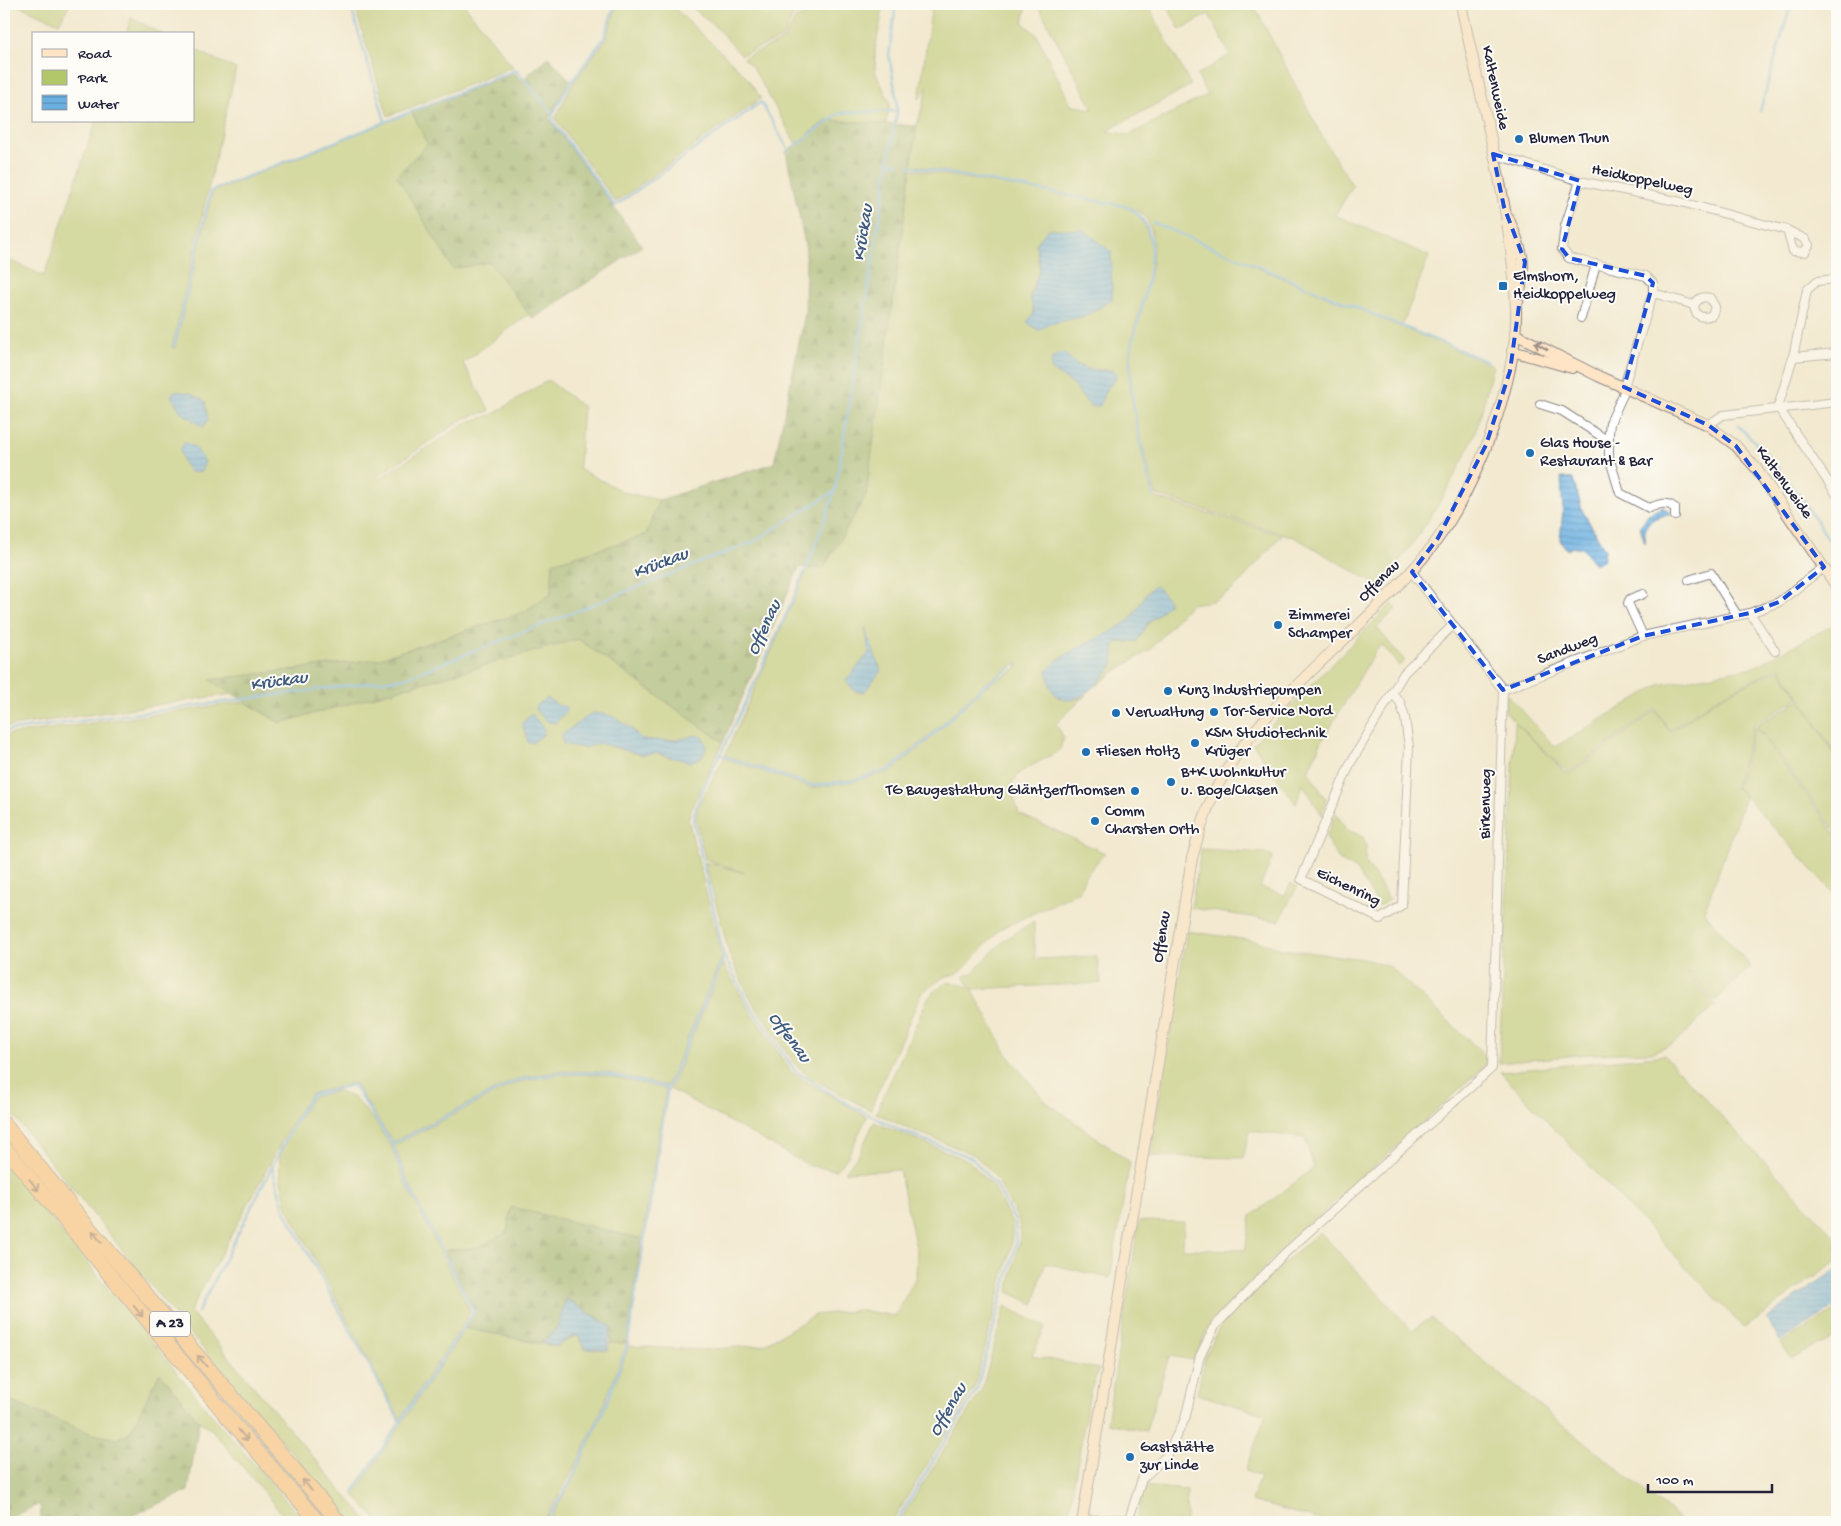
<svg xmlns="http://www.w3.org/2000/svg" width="1841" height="1526" font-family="'Gochi Hand',sans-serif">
	<defs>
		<pattern id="forest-firs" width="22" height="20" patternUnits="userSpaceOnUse" patternTransform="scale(1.25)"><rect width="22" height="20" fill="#8dab5e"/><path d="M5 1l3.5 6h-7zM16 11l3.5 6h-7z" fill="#738b4f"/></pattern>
		<pattern id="water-rules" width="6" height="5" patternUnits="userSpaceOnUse" patternTransform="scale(1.25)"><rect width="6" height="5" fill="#6bb0e1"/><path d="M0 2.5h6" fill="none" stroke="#588fb8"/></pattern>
	</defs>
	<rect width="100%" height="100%" fill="#fdfcf7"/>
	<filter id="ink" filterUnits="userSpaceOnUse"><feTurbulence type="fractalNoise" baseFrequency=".02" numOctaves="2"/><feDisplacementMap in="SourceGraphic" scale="10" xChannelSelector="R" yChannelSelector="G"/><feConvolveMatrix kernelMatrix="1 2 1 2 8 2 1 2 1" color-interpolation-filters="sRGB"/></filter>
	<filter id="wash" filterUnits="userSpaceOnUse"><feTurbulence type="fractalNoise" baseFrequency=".0096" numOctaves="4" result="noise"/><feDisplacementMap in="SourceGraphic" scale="20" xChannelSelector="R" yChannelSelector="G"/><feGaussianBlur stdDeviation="1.12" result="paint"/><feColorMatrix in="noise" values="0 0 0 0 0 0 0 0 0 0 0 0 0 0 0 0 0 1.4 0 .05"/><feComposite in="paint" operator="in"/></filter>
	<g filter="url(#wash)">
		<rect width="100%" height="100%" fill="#f2e9d0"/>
		<g fill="#b2c66a" stroke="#6a7452" fill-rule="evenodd">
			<polygon points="15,4 70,4 59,23"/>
			<polygon points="354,4 464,4 513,67 388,116"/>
			<polygon points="617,4 670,4 744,74 761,98 616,202 555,119 573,83 606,39"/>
			<polygon points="688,4 821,4 793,16 783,38 741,55 719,30"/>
			<polygon points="825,4 884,4 875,50 875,71 890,103 886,124 827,120 796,144 753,68 743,58 784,40 795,19 823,9"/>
			<path d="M932 4H1027L1023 23 1037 35 1071 105 1093 109 1039 7 1046 4H1147L1191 85 1107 131 1129 135 1207 95 1197 75 1230 55 1209 14 1180 30 1166 4H1253L1325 142 1353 186 1335 215 1429 256 1402 326 1251 265 1493 365C1486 392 1481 421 1469 447 1446 497 1415 543 1380 586L1294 537 1156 495C1144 452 1131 410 1131 364 1131 357 1132 349 1133 342 1138 312 1179 217 1127 207 1180 240 1127 318 1129 367 1131 412 1141 454 1153 497L1282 535 1234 589 1213 601 1190 604 1150 650 1118 669 1096 686 1113 665 1114 645 1117 642 1128 643 1142 635 1144 628 1168 605 1150 589 1130 620 1097 640 1057 659 1073 701 1086 695 1056 724 1064 738 1059 751 1022 771 1010 785 1019 814 1105 853 1085 876 1079 892 1000 929 961 972 943 978 922 992 870 1110 809 1077 794 1063 753 1003 730 957 705 862 745 873 705 859 696 819 698 806 724 758 812 788 856 781 891 771 928 741 986 686 1017 668 1019 662 984 684 926 739 889 769 854 779 812 785 725 755 808 568 823 569 866 495 911 169 1075 197 911 165 917 126 928 86 919 99ZM1036 244 1111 277 1112 300 1085 316 1049 324 1039 330 1028 322 1034 313 1030 295 1040 269ZM1064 353C1080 370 1090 371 1113 370L1115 380 1091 407 1070 382ZM866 629 881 671 846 681 869 653Z"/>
			<polygon points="131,18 163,34 126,34"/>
			<polygon points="194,49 236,69 172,347 175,348 212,192 412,112 428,144 397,176 453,269 489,262 529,314 463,363 490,411 465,418 376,477 378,479 468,422 492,415 548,380 583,407 579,469 624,492 659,500 646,535 553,563 551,594 524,612 378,659 211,680 232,694 4,727 4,260 5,258 44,276 96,121 194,121"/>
			<polygon points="1392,603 1397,608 1377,628 1405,661 1399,666 1382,645 1376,650 1321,743 1308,771 1326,799 1322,815 1303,784 1296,804 1253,744"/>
			<polygon points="1837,623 1837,756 1780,667 1722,695 1670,730 1655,709 1568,773 1505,712 1505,696 1509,696 1555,747 1659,685 1754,667"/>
			<path d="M578 639 723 742 694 802 688 819 722 957 667 1086 604 1072 560 1071 517 1079 393 1142 354 1083 311 1094 298 1112 190 1311 368 1522H351L181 1323 4 1104V735L245 702 280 723ZM628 724 641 739C660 741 677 742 695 735L671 758 656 753 643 755 599 743 584 748 563 744 561 735Z"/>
			<polygon points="1780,669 1799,698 1754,724 1735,787 1745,797 1704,912 1751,967 1714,1002 1689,972 1687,973 1715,1006 1675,1042 1653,1052 1590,1054 1499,1063 1515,722 1568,775 1655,711 1670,732 1722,696"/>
			<polygon points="1801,700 1837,759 1837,833 1756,725"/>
			<polygon points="1755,726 1837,836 1837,897 1737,787"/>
			<polygon points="1336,813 1346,829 1363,837 1366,845 1365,861 1389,899 1379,906 1356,869 1339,860 1326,838"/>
			<polygon points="1201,849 1265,853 1273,856 1260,887 1285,895 1291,883 1297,887 1279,921 1191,908"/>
			<path d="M1034 921 1035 959 1097 956 1101 983 972 989 1008 1056 1045 1101 1130 1162 1110 1278 1045 1263 1034 1304 1008 1292 1021 1234 1018 1219 993 1173 973 1154 907 1128 876 1113 928 998C946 979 947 980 971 988L964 976 972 973 1003 941Z"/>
			<polygon points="1187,931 1256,941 1282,949 1364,959 1390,967 1487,1057 1485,1066 1280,1252 1210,1323 1194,1360 1169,1356 1146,1431 1107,1423 1139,1221 1184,1222 1183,1249 1245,1250 1251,1216 1314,1168 1305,1138 1250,1131 1243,1158 1150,1156"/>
			<polygon points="723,963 747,1006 792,1073 867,1117 847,1158 836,1170 810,1166 670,1089"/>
			<polygon points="1664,1055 1837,1239 1837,1260 1744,1328 1500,1072"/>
			<polygon points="560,1074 604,1075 666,1089 642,1239 511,1207 507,1232 479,1247 442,1251 407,1179 394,1145 518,1082"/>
			<path d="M336 1091 355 1098 374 1120 391 1146 404 1180 471 1312 400 1419 287 1207C284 1192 277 1172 280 1156 283 1141 303 1110 313 1097Z"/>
			<path d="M874 1122 969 1161 994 1188 1012 1223V1243L975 1386 892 1522H548C582 1467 607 1407 629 1346L703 1350 763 1345 815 1315 860 1310 895 1316 916 1277 917 1252 899 1170 845 1172 860 1152Z"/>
			<polygon points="4,1161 219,1424 305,1522 289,1522 212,1430 199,1421 160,1373 130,1432 117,1439 92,1434 4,1399"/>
			<polygon points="1320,1232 1412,1330 1431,1318 1683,1522 1328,1522 1251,1501 1260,1477 1245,1471 1266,1415 1197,1394 1205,1357 1219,1328 1287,1260"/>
			<polygon points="1005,1306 1045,1327 1032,1356 1099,1369 1090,1392 1067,1522 899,1522 982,1389"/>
			<polygon points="1837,1310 1837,1335 1792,1359 1781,1343"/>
			<path d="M465 1328 556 1347 575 1336 580 1337 583 1349 608 1351 610 1343H627C605 1406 579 1466 543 1522H379L354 1495Z"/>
			<polygon points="1144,1486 1187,1490 1186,1522 1136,1522"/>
		</g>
		<g fill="url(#forest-firs)" stroke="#58664c">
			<polygon points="548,57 570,80 549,118 642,246 533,319 489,262 453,269 397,176 427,144 412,112 515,73 521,81"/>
			<polygon points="827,120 917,126 866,495 823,569 799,567 723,742 578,639 280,723 210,680 378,659 524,612 551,594 553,563 646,535 659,500 774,463 805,314 806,250 786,152"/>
			<polygon points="511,1207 642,1239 627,1343 610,1343 612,1327 566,1298 557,1328 541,1343 465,1328 475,1312 442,1251 479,1247 507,1232"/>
			<polygon points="160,1373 199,1421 188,1491 118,1522 41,1522 40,1504 4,1520 4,1399 92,1434 117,1439 130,1432"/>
		</g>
		<g fill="url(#water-rules)" stroke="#46698e">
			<polygon points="1048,229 1084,230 1111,252 1112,300 1085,316 1049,324 1039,331 1027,322 1034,313 1030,295 1040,269 1036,244"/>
			<path d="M1064 353C1080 370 1090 371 1113 370L1116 375 1115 380 1106 388 1100 406 1091 407 1070 382 1051 370 1052 357Z"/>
			<polygon points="174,391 190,393 205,401 208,420 203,427 181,412 171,396"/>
			<polygon points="185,442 196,448 205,462 201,472 190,472 184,464 180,450"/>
			<polygon points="1561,478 1573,479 1582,510 1605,550 1603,561 1595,564 1581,547 1573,547 1567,550 1560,540 1563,510"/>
			<path d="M1663 507 1672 515C1661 514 1648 519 1645 531 1644 535 1646 539 1645 543L1640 526 1650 513Z"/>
			<path d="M1156 586 1168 599V605L1147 624 1137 641 1117 642C1111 648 1117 660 1111 668 1092 693 1054 724 1047 671 1067 647 1102 640 1127 622 1139 612 1142 592 1156 586Z"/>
			<polygon points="865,627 881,671 864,692 856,692 846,681 869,653"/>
			<polygon points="547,698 559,706 565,706 567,710 556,723 548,722 536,711 536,706"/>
			<path d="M593 713C614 713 627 724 641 739 660 741 677 742 695 735L703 737 707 747 701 758 690 762 656 753 643 755 599 743 584 748 563 744 561 735Z"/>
			<polygon points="532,714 544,729 543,735 532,743 528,742 522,723"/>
			<polygon points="1837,1269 1837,1306 1780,1341 1766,1318"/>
			<polygon points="566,1299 611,1327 607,1350 584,1348 581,1337 575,1335 556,1346 542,1343 557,1329"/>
		</g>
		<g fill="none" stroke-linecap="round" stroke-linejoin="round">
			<g stroke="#6bb0e1" stroke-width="2.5">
				<polyline points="350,4 385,121"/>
				<polyline points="1760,111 1791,4"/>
				<polyline points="553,114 572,81 604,38 615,4"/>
				<polyline points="795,146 840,113 897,111"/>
				<polyline points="888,162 899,164"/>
				<path d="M909 166 1125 206C1182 230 1128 324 1130 367 1132 412 1142 453 1154 497"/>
				<polyline points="1154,223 1488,362"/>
				<polyline points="174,346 211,191 516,70 553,114 552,120 615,206 761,102 789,151"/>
				<path d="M1737 425C1778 461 1805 502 1834 548"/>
				<path d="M834 493C808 574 769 651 733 728 720 758 700 787 693 819L724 956 749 1004 795 1071 848 1104 902 1131 972 1158 997 1187 1015 1221 1016 1244 977 1389 896 1522"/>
				<polyline points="4,731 405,678 753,542 835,491 897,111 897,102 889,55 896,4"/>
				<polyline points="721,755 812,786 855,780 890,769 927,740 985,685 1012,667"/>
				<polyline points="272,1167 284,1209 400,1422"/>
				<polyline points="198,1312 299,1114 312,1095 353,1085 392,1144 518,1080 560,1073 603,1073 668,1088"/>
				<polyline points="353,1492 474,1312 405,1179 392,1144"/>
				<polyline points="545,1522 570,1483 610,1395 628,1343 668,1088 724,957"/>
			</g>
		</g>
	</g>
	<g filter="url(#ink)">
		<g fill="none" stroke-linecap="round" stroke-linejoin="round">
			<defs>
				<g id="minor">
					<polyline points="1493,154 1580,181 1681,202 1763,224 1787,230 1805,239 1809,245 1805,252 1793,251 1787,230"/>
					<polyline points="1580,181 1565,226 1562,249 1569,258 1646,276 1653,283 1653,293 1624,387"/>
					<polyline points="1837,279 1817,281 1807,290 1793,357 1778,407 1837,495"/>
					<path d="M1653 293 1694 305C1699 298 1702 296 1710 298L1715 307 1712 315C1702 319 1695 317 1694 305"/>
					<polyline points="1581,318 1596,264"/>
					<polyline points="1793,357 1837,353"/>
					<path d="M1626 388 1610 423 1609 433V457L1620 493 1649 508C1660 504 1666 501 1675 508V516"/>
					<polyline points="1540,404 1562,411 1610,442"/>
					<polyline points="1708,425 1723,415 1837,402"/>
					<polyline points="1689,580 1711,573 1737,615"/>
					<polyline points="1643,594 1630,599 1628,603 1643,636"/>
					<polyline points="1750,613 1775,651"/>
					<polyline points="1503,690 1643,636 1750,613 1779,602 1824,567"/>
					<polyline points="1392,693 1400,702 1405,718 1409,747 1402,905 1380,919 1301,879 1350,764 1385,705 1404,673 1453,625"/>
					<polyline points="1082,1520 1129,1519 1142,1479 1166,1456 1185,1419 1200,1356 1215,1326 1284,1254 1492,1068 1503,690 1412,572"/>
				</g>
				<g id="secondary">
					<path d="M1508 217C1524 255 1527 261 1518 302"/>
					<polyline points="1515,334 1598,376 1708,425 1736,446 1756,468 1837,587"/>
					<polyline points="1512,351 1572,368"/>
					<path d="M1082 1522 1192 858C1199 834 1206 808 1218 785 1251 722 1312 672 1362 622 1388 596 1415 570 1437 540 1478 483 1518 379 1516 309 1512 206 1481 104 1461 4"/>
				</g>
				<g id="motorway">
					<polyline points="4,1124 88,1227 339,1522"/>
					<polyline points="4,1147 227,1416 318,1522"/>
				</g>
			</defs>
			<use href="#minor" stroke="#8a8686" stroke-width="10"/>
			<use href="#secondary" stroke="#8a8686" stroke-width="12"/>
			<use href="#motorway" stroke="#8a8686" stroke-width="16"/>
			<use href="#minor" stroke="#fff" stroke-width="8"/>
			<use href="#secondary" stroke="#ffe4c6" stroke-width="10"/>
			<use href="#motorway" stroke="#febb71" stroke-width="14"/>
		</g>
		<defs><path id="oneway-shaft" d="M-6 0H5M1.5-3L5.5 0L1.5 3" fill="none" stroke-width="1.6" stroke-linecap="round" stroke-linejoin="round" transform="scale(1.25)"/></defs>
		<use stroke="#9c8d87" href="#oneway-shaft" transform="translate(1541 346) rotate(-151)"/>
		<g stroke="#906e56">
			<use href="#oneway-shaft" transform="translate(34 1185) rotate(51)"/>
			<use href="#oneway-shaft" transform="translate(97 1237) rotate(-130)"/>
			<use href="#oneway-shaft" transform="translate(138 1311) rotate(50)"/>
			<use href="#oneway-shaft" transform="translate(202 1361) rotate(-130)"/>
			<use href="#oneway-shaft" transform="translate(243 1435) rotate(49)"/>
			<use href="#oneway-shaft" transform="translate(307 1485) rotate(-130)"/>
		</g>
	</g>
	<path d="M0 0H1841V1526H0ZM1493 154 1580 181 1562 249 1569 258 1646 276 1653 283 1624 387 1708 425 1736 446 1824 567 1779 602 1750 613 1643 636 1503 690 1412 572 1438 538 1486 445 1510 371 1525 262 1504 207Z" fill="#f2e9d0" fill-opacity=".55" fill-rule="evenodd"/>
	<path fill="none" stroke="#1d4ed8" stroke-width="4" stroke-dasharray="10 6" stroke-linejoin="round" d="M1493 154 1580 181 1562 249 1569 258 1646 276 1653 283 1624 387 1708 425 1736 446 1824 567 1779 602 1750 613 1643 636 1503 690 1412 572 1438 538 1486 445 1510 371 1525 262 1504 207Z"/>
	<g fill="#1f6fb2" stroke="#fdfcf7" stroke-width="2">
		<circle cx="1519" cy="139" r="5"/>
		<rect x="1498" y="281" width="10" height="10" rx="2.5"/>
		<circle cx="1530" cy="453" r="5"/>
		<circle cx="1278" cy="625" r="5"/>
		<circle cx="1168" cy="691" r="5"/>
		<circle cx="1214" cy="712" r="5"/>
		<circle cx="1116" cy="713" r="5"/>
		<circle cx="1195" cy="743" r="5"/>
		<circle cx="1086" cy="752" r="5"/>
		<circle cx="1171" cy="782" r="5"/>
		<circle cx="1135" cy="791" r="5"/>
		<circle cx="1095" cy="821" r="5"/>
		<circle cx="1130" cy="1457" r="5"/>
	</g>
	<g text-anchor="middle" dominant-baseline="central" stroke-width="4" stroke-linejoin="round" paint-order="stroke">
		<rect fill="#fdfcf7" stroke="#646373" stroke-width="1" x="150" y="1311.5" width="40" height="25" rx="4"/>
		<g font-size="15" font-weight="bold" fill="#22223b">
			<text x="170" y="1324">A 23</text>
		</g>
		<g font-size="16" fill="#22223b" stroke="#fdfcf7">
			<text transform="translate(1494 88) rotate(78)">Kaltenweide</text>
			<text transform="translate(1642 181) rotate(12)">Heidkoppelweg</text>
			<text transform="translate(1783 483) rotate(54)">Kaltenweide</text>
			<text transform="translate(1380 582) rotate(-45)">Offenau</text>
			<text transform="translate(1568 650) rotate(-21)">Sandweg</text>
			<text transform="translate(1487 804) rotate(-89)">Birkenweg</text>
			<text transform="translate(1348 888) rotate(26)">Eichenring</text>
			<text transform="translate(1163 937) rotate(-81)">Offenau</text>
		</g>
		<g font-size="16" fill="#22223b" stroke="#fdfcf7" text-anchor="start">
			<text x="1529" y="139">Blumen Thun</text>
			<text x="1513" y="277">Elmshorn,<tspan x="1513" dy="18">Heidkoppelweg</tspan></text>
			<text x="1540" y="444">Glas House -<tspan x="1540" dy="18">Restaurant &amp; Bar</tspan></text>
			<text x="1288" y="616">Zimmerei<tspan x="1288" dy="18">Schamper</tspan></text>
			<text x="1178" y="691">Kunz Industriepumpen</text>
			<text x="1224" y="712">Tor-Service Nord</text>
			<text x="1126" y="713">Verwaltung</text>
			<text x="1205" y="734">KSM Studiotechnik<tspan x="1205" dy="18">Krüger</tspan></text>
			<text x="1096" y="752">Fliesen Holtz</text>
			<text x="1181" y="773">B+K Wohnkultur<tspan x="1181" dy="18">u. Boge/Clasen</tspan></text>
			<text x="1125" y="791" text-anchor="end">TG Baugestaltung Gläntzer/Thomsen</text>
			<text x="1105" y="812">Comm<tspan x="1105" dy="18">Charsten Orth</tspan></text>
			<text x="1140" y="1448">Gaststätte<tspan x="1140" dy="18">zur Linde</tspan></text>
		</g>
		<g font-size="18" font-style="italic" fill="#3f5b7d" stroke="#fdfcf7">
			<text transform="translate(864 233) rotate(-81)">Krückau</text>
			<text transform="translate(661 564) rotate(-21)">Krückau</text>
			<text transform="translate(765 628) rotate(-65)">Offenau</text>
			<text transform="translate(279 682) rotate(-8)">Krückau</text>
			<text transform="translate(789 1038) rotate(53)">Offenau</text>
			<text transform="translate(949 1410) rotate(-60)">Offenau</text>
		</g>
	</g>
	<rect width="1841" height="1526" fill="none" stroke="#fdfcf7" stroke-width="20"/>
	<rect x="32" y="32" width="162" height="90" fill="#fdfcf7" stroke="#a5a5ac"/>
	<rect x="42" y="49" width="25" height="8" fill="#ffe4c6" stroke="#a5a5ac"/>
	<text x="78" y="58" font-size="15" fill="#22223b">Road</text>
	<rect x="42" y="70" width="25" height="15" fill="#b2c66a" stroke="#a5a5ac"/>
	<text x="78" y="82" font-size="15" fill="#22223b">Park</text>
	<rect x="42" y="95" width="25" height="15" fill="url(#water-rules)" stroke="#a5a5ac"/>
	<text x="78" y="108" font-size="15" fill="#22223b">Water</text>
	<path d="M1648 1484v8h124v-8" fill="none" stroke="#22223b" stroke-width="2.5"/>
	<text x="1656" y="1484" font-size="15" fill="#22223b" stroke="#fdfcf7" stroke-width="4" paint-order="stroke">100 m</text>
</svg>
